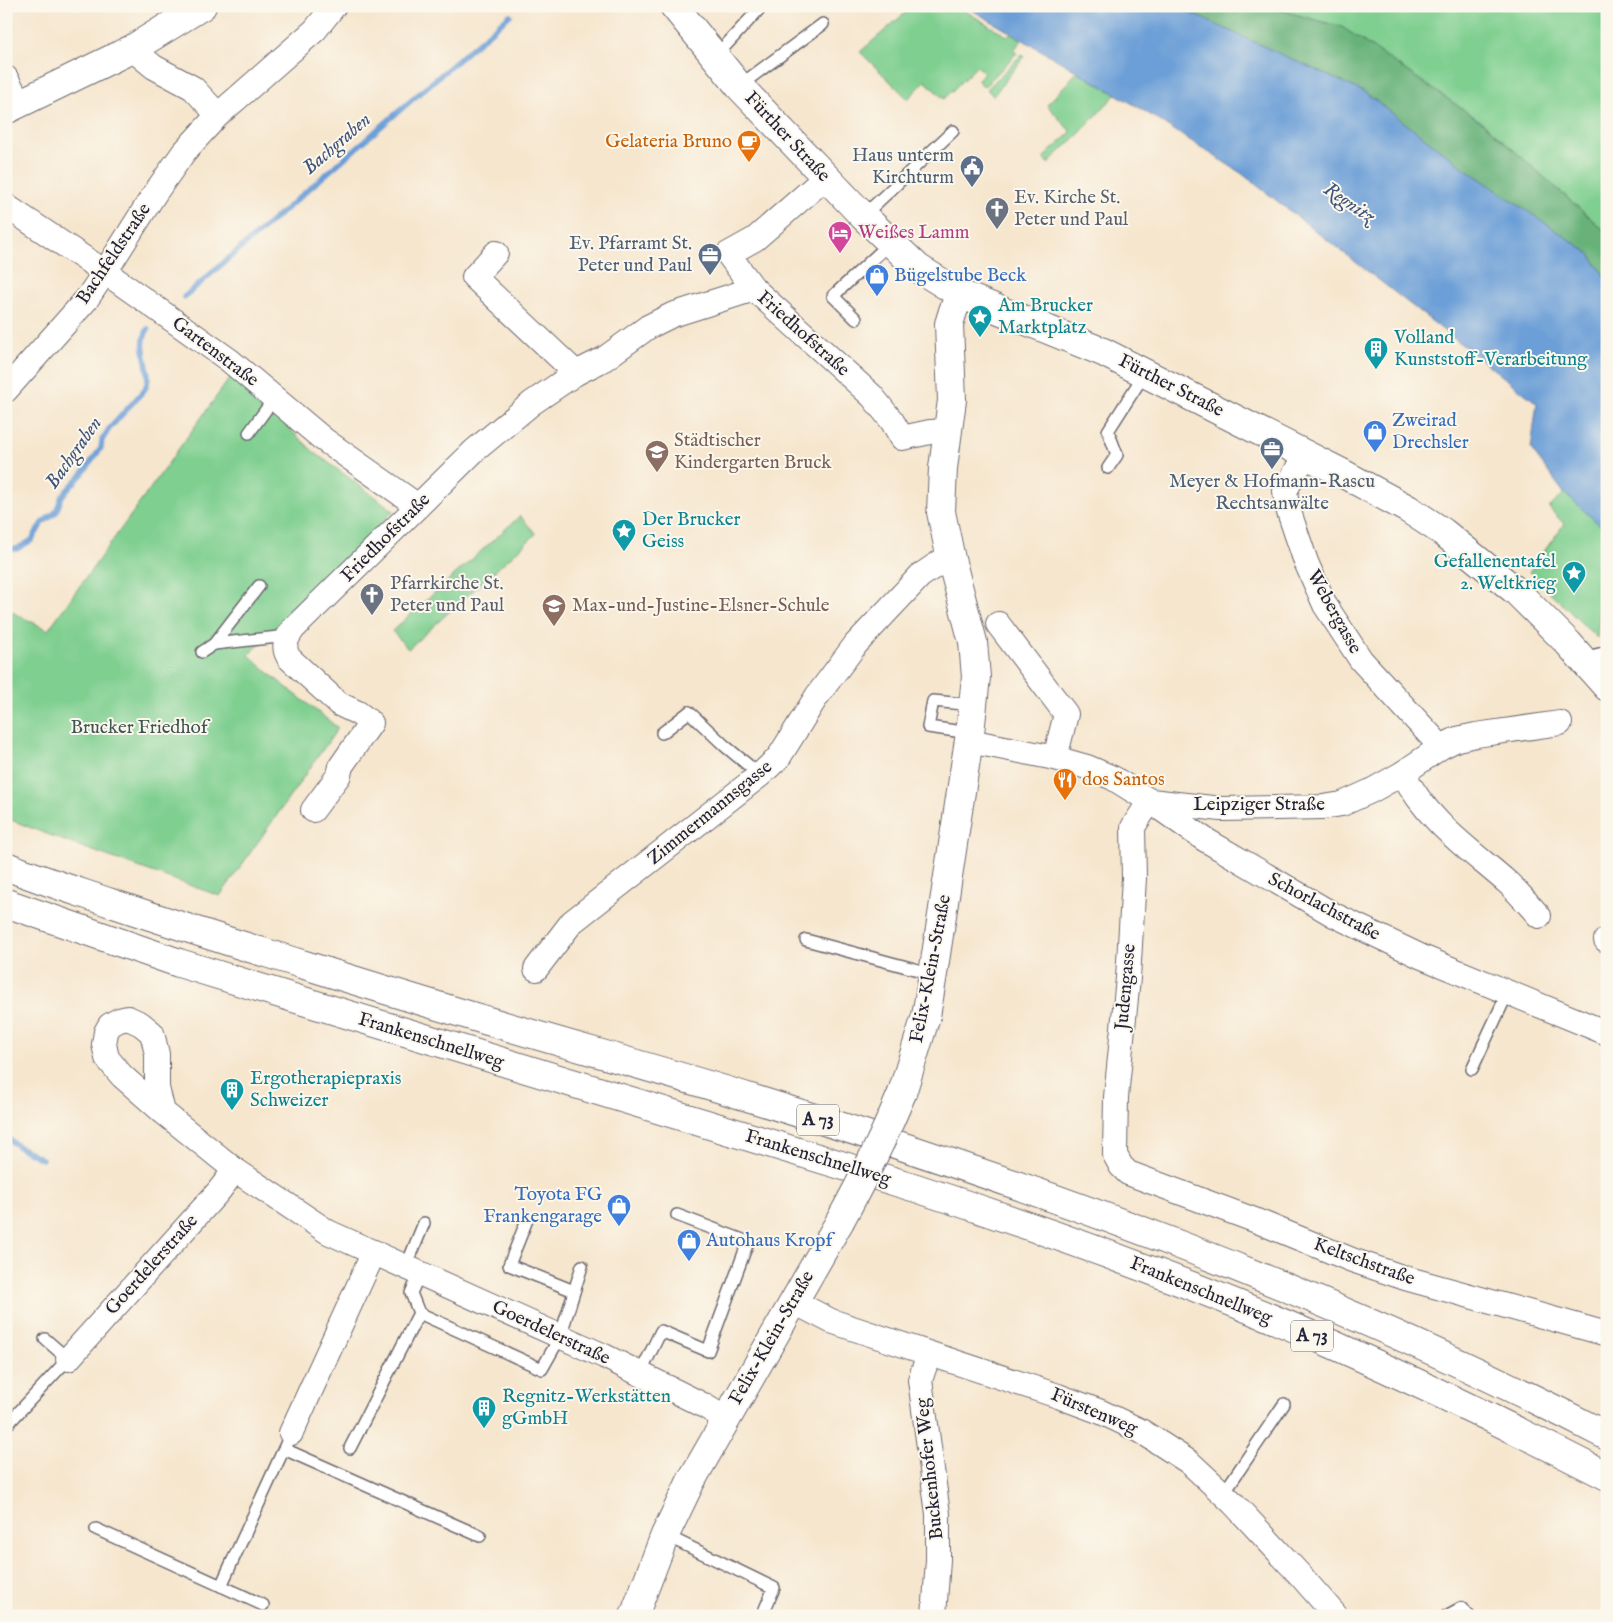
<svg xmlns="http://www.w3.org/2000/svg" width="1613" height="1622" font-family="'IM FELL English',serif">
	<rect width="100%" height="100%" fill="#fbf7ec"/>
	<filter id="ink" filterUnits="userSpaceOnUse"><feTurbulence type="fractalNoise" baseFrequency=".02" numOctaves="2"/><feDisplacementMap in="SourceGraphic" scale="10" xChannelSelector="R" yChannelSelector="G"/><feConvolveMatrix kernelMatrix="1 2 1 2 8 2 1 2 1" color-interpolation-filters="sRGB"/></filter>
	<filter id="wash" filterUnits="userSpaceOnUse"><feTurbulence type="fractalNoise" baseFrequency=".0096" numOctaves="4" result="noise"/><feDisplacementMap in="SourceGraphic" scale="20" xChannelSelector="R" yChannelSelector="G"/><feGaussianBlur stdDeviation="1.12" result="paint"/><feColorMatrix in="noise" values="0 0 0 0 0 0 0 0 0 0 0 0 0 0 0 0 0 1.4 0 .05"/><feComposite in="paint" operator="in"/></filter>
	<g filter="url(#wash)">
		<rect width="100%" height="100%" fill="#f6e6ce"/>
		<g fill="#7fcf90" stroke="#507866">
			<polygon points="913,6 957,6 1007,36 1010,34 1022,40 1013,51 1017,53 984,87 977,80 984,73 977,66 944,99 925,81 908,99 860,52"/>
			<polygon points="1265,6 1607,6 1607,233 1483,123 1342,27"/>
			<polygon points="1021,55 1024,57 993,96 987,89"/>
			<polygon points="1077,72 1116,94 1078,135 1052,159 1049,164 1043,158 1071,132 1047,105"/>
			<polygon points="232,375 314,452 394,511 249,655 271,675 338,728 220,896 62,840 6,818 6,609 48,630"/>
			<polygon points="1564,493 1607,531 1607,589 1600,601 1597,638 1529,572 1564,524 1549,508"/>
			<polygon points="520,516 536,534 408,649 392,631"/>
		</g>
		<polygon fill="#67b27a" stroke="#446a5a" points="1175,6 1265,6 1342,27 1483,123 1607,233 1607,280 1589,253 1467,170 1364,92"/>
		<polygon fill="#6c9fd7" stroke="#476089" points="965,6 1175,6 1364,92 1467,170 1589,253 1607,280 1607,531 1564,493 1531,449 1537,403 1241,173 1138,107"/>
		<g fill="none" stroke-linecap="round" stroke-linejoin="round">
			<g stroke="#6c9fd7" stroke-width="5.5">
				<polyline points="184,297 510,15"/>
				<path d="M6 549H17L32 540 42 523 56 512 62 496 83 473 101 448 102 440 109 429 145 389C155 369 135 349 148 329"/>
				<polyline points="6,1137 19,1147 42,1159"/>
			</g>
		</g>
	</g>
	<g filter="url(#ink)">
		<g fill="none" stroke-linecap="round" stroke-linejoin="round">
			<defs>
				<g id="service">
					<polyline points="715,57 762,6"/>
					<polyline points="739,86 823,24"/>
					<polyline points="863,216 953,131"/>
					<polyline points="856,319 833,296 890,243"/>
					<polyline points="249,433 275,397"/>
					<polyline points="1108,468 1117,455 1108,431 1145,373"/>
					<polyline points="214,644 288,636"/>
					<polyline points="202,652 214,644 259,586"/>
					<polyline points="1583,658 1607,652"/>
					<polyline points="662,733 689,712 725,746 760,775"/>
					<polyline points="970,733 928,727 933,701 973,705"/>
					<polyline points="806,940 933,974"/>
					<polyline points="1472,1069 1508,992"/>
					<polyline points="527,1220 509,1265 574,1291"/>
					<polyline points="406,1267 424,1223"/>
					<polyline points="419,1313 542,1369 560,1337 582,1266"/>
					<polyline points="640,1374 661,1331 708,1351 748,1242 677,1215"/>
					<polyline points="6,1426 68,1359 45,1339"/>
					<polyline points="350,1448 419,1313 411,1293 420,1273"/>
					<polyline points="284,1449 480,1536"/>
					<polyline points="1223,1494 1284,1404"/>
					<polyline points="96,1529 263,1605"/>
					<polyline points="665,1535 774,1588 762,1616"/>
					<polyline points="221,1586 287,1442"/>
					<polyline points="1446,1616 1461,1608 1469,1616"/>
				</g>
				<g id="minor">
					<polyline points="132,49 154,67 193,88 218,115"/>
					<polyline points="6,78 20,103"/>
					<polyline points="826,177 755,239 728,254 754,289 872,396 892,421 902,438 930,432 949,431"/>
					<polyline points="6,206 105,272 229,360 323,439 418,506"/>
					<polyline points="496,253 474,277 576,373"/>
					<polyline points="6,390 86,300 105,272 155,193 184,152 218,115 315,30 334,6"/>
					<polyline points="1305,455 1285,491 1287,506 1306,562 1325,605 1361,660 1441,747"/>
					<polyline points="998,624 1066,714 1055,758"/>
					<polyline points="969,741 1055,758 1087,767 1113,778 1150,801 1204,839 1334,915 1422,957 1607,1033"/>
					<path d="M1403 773C1426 820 1469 849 1508 883 1519 893 1529 905 1539 916"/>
					<polyline points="1150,801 1133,827 1134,878 1128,978 1116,1097 1115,1155 1121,1166 1128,1173 1257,1221 1352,1260 1405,1278 1607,1334"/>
					<polyline points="1151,801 1221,809 1323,807 1342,804 1371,791 1403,773 1441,747 1457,739 1476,735 1560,723"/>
					<path d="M313 810 339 775 341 766 371 723 358 713 339 704 289 658C282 647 286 639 293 629L474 451 532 403 576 373 604 359 648 327 672 315 754 289"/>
					<polyline points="1606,940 1607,940"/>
					<polyline points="536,969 572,922 760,775 779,757 817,696 856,644 920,576 939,563 951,559"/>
					<polyline points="163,1112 157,1088 157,1054 152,1033 141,1024 128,1018 119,1020 110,1025 106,1032 104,1044 107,1058 122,1076 163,1112 235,1170 328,1232 604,1356 703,1405 726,1419"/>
					<polyline points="794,1302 831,1321 1058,1396 1101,1412 1141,1431 1189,1462 1233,1503 1301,1576 1336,1616"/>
					<polyline points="929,1354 920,1380 938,1514 938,1560 934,1616"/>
					<polyline points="68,1359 218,1192 235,1170"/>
					<polyline points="291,1433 374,1252"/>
				</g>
				<g id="tertiary">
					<polyline points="674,6 739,86 863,216 918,268 960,294 1103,352 1340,472 1408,509 1443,532 1517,592 1568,643 1607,687"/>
					<polyline points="6,110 132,49 202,6"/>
					<polyline points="902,1093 926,1016 933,974 970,733 976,677 973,642 951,559 941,512 943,468 952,400 949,324 953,311 960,294"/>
					<polyline points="634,1616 665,1535 691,1481 840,1221"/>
				</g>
				<g id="motorway">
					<path d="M6 866C41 880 76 891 111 903 162 920 214 937 266 953 337 975 407 997 478 1018 571 1046 665 1071 757 1100 1049 1190 1336 1295 1607 1436"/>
					<path d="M6 903 179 963 916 1188C1057 1234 1198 1285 1334 1345 1426 1386 1517 1430 1607 1476"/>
				</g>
			</defs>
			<use href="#service" stroke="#6c676e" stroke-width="14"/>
			<use href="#minor" stroke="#6c676e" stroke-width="26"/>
			<use href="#tertiary" stroke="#6c676e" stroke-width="30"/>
			<use href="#motorway" stroke="#6c676e" stroke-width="30"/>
			<use href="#service" stroke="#fff" stroke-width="11"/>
			<use href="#minor" stroke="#fff" stroke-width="24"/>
			<use href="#tertiary" stroke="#fff" stroke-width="28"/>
			<use href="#motorway" stroke="#fff" stroke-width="28"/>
			<defs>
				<path id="tertiary-bridge" d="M840 1221C863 1179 884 1137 902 1093"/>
			</defs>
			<use href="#tertiary-bridge" stroke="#6c676e" stroke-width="30" stroke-linecap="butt"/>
			<use href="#tertiary-bridge" stroke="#fff" stroke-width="28"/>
		</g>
	</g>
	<defs>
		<symbol id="cafe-pin" viewBox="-11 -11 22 30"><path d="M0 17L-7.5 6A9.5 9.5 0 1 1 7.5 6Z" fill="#e8710a" stroke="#fbf7ec"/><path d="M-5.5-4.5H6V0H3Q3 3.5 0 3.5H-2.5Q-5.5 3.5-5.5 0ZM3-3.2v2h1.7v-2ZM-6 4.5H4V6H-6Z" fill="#fff"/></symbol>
		<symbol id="civic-pin" viewBox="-11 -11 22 30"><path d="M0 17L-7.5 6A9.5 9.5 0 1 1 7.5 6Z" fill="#5c6f8a" stroke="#fbf7ec"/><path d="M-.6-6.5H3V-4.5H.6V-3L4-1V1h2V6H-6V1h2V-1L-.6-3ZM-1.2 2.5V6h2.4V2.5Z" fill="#fff"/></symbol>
		<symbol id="church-pin" viewBox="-11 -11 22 30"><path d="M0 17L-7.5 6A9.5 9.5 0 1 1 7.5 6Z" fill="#6b7280" stroke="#fbf7ec"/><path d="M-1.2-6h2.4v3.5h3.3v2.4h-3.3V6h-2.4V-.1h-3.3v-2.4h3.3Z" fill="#fff"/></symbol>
		<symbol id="hotel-pin" viewBox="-11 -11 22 30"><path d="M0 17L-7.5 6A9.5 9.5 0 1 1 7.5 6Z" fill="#d1479c" stroke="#fbf7ec"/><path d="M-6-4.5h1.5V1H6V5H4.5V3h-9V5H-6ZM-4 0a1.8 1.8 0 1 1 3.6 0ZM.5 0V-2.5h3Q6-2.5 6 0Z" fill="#fff"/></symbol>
		<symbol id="office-pin" viewBox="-11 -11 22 30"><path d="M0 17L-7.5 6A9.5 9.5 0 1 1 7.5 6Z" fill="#5c6f8a" stroke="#fbf7ec"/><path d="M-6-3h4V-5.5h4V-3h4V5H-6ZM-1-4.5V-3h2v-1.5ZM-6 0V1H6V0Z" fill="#fff"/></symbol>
		<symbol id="shop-pin" viewBox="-11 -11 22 30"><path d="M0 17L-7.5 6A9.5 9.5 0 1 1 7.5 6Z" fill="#3f7fe0" stroke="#fbf7ec"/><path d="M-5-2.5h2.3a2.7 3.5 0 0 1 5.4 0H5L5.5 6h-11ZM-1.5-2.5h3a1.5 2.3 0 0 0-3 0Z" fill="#fff"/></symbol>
		<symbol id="sight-pin" viewBox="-11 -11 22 30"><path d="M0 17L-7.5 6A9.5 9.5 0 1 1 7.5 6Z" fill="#0f9aa8" stroke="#fbf7ec"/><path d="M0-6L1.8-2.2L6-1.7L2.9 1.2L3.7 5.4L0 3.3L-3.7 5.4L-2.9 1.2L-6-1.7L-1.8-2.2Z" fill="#fff"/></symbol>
		<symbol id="building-pin" viewBox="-11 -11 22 30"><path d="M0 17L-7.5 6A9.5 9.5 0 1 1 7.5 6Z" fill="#0f9aa8" stroke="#fbf7ec"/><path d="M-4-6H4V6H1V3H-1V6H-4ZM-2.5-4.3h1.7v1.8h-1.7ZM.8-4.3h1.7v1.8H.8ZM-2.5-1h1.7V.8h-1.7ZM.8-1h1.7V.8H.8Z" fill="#fff"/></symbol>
		<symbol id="school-pin" viewBox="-11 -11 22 30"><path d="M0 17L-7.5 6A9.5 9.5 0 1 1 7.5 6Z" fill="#8d6e63" stroke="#fbf7ec"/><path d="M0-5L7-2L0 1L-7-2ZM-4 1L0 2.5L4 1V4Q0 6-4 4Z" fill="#fff"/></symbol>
		<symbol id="restaurant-pin" viewBox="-11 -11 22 30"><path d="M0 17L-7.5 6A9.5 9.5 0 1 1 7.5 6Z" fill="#e8710a" stroke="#fbf7ec"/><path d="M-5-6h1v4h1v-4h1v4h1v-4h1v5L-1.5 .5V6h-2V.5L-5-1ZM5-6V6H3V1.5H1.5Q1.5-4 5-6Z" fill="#fff"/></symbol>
	</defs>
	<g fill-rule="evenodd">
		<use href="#cafe-pin" x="735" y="128" width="28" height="38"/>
		<use href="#civic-pin" x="958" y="153" width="28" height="38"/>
		<use href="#church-pin" x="983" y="195" width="28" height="38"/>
		<use href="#hotel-pin" x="826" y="219" width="28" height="38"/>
		<use href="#office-pin" x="696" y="241" width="28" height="38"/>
		<use href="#shop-pin" x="863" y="262" width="28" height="38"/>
		<use href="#sight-pin" x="966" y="303" width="28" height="38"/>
		<use href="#building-pin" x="1362" y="335" width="28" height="38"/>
		<use href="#shop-pin" x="1361" y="418" width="28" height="38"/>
		<use href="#office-pin" x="1258" y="435" width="28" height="38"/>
		<use href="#school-pin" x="643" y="438" width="28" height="38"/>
		<use href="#sight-pin" x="610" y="517" width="28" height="38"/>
		<use href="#sight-pin" x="1560" y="559" width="28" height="38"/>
		<use href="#church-pin" x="358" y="581" width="28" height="38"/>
		<use href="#school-pin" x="540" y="592" width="28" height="38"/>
		<use href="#restaurant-pin" x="1051" y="766" width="28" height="38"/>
		<use href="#building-pin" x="218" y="1076" width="28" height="38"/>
		<use href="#shop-pin" x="605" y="1192" width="28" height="38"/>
		<use href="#shop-pin" x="675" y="1227" width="28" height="38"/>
		<use href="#building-pin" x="470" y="1394" width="28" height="38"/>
	</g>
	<g text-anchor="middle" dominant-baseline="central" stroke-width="4" stroke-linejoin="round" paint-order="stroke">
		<g fill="#fbf7ec" stroke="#636270" stroke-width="1">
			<rect x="797" y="1104.5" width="42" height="31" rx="4"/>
			<rect x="1291" y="1320.5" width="42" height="31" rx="4"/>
		</g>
		<g font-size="18" font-weight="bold" fill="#22223b">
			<text x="818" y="1120">A 73</text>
			<text x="1312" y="1336">A 73</text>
		</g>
		<g font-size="19" fill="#22223b" stroke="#fbf7ec">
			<text transform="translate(787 137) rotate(47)">Fürther Straße</text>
			<text transform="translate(114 254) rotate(-56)">Bachfeldstraße</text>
			<text transform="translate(803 334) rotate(42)">Friedhofstraße</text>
			<text transform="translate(215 352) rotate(37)">Gartenstraße</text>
			<text transform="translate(1171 386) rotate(27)">Fürther Straße</text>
			<text transform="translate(386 538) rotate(-45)">Friedhofstraße</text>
			<text transform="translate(1334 612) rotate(61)">Webergasse</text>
			<text x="1259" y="805">Leipziger Straße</text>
			<text transform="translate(710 813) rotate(-39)">Zimmermannsgasse</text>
			<text transform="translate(1324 907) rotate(28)">Schorlachstraße</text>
			<text transform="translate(931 969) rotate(-79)">Felix-Klein-Straße</text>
			<text transform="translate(1126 987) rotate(-85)">Judengasse</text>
			<text transform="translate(431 1041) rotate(17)">Frankenschnellweg</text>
			<text transform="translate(818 1158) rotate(17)">Frankenschnellweg</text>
			<text transform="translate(1364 1262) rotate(20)">Keltschstraße</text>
			<text transform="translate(152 1265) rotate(-48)">Goerdelerstraße</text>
			<text transform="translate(1201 1291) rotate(22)">Frankenschnellweg</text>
			<text transform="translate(551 1333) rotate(25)">Goerdelerstraße</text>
			<text transform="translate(772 1338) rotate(-60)">Felix-Klein-Straße</text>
			<text transform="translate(1094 1412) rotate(23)">Fürstenweg</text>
			<text transform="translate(930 1469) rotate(-96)">Buckenhofer Weg</text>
		</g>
		<g font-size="19" fill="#c56008" stroke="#fbf7ec" text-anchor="end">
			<text x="732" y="142">Gelateria Bruno</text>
			<text x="1082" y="780" text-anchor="start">dos Santos</text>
		</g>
		<g font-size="19" fill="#4e5e75" stroke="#fbf7ec" text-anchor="end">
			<text x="954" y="156">Haus unterm<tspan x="954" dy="22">Kirchturm</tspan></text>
			<text x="692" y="244">Ev. Pfarramt St.<tspan x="692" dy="22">Peter und Paul</tspan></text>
			<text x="1272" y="482" text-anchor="middle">Meyer &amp; Hofmann-Rascu<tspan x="1272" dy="22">Rechtsanwälte</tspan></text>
		</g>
		<g font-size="19" fill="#5b616d" stroke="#fbf7ec" text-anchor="start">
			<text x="1014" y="198">Ev. Kirche St.<tspan x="1014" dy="22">Peter und Paul</tspan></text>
			<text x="390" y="584">Pfarrkirche St.<tspan x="390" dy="22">Peter und Paul</tspan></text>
		</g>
		<g font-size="19" fill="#b23c85" stroke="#fbf7ec" text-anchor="start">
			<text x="858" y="233">Weißes Lamm</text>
		</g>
		<g font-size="19" fill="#366cbe" stroke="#fbf7ec" text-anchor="start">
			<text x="894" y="276">Bügelstube Beck</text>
			<text x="1392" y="421">Zweirad<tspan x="1392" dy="22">Drechsler</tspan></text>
			<text x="602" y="1195" text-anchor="end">Toyota FG<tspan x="602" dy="22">Frankengarage</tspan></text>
			<text x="706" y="1241">Autohaus Kropf</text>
		</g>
		<g font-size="19" fill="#0d838f" stroke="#fbf7ec" text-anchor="start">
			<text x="998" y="306">Am Brucker<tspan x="998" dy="22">Marktplatz</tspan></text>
			<text x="1394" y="338">Volland<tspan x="1394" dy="22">Kunststoff-Verarbeitung</tspan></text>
			<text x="642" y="520">Der Brucker<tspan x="642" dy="22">Geiss</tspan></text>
			<text x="1556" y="562" text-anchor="end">Gefallenentafel<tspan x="1556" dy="22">2. Weltkrieg</tspan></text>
			<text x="250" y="1079">Ergotherapiepraxis<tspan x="250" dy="22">Schweizer</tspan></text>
			<text x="502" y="1397">Regnitz-Werkstätten<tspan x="502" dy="22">gGmbH</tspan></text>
		</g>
		<g font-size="19" fill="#785e54" stroke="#fbf7ec" text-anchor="start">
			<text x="674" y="441">Städtischer<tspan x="674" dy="22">Kindergarten Bruck</tspan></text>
			<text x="572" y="606">Max-und-Justine-Elsner-Schule</text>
		</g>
		<g font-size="19" fill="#3e5654" stroke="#fbf7ec">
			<text x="139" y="728">Brucker Friedhof</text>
		</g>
		<g font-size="20" font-style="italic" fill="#405479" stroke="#fbf7ec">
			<text transform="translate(337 144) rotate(-41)">Bachgraben</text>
			<text transform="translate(1349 203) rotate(34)">Regnitz</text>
			<text transform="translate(74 453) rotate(-55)">Bachgraben</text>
		</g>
	</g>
	<rect width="1613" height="1622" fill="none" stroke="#fbf7ec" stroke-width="25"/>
</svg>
